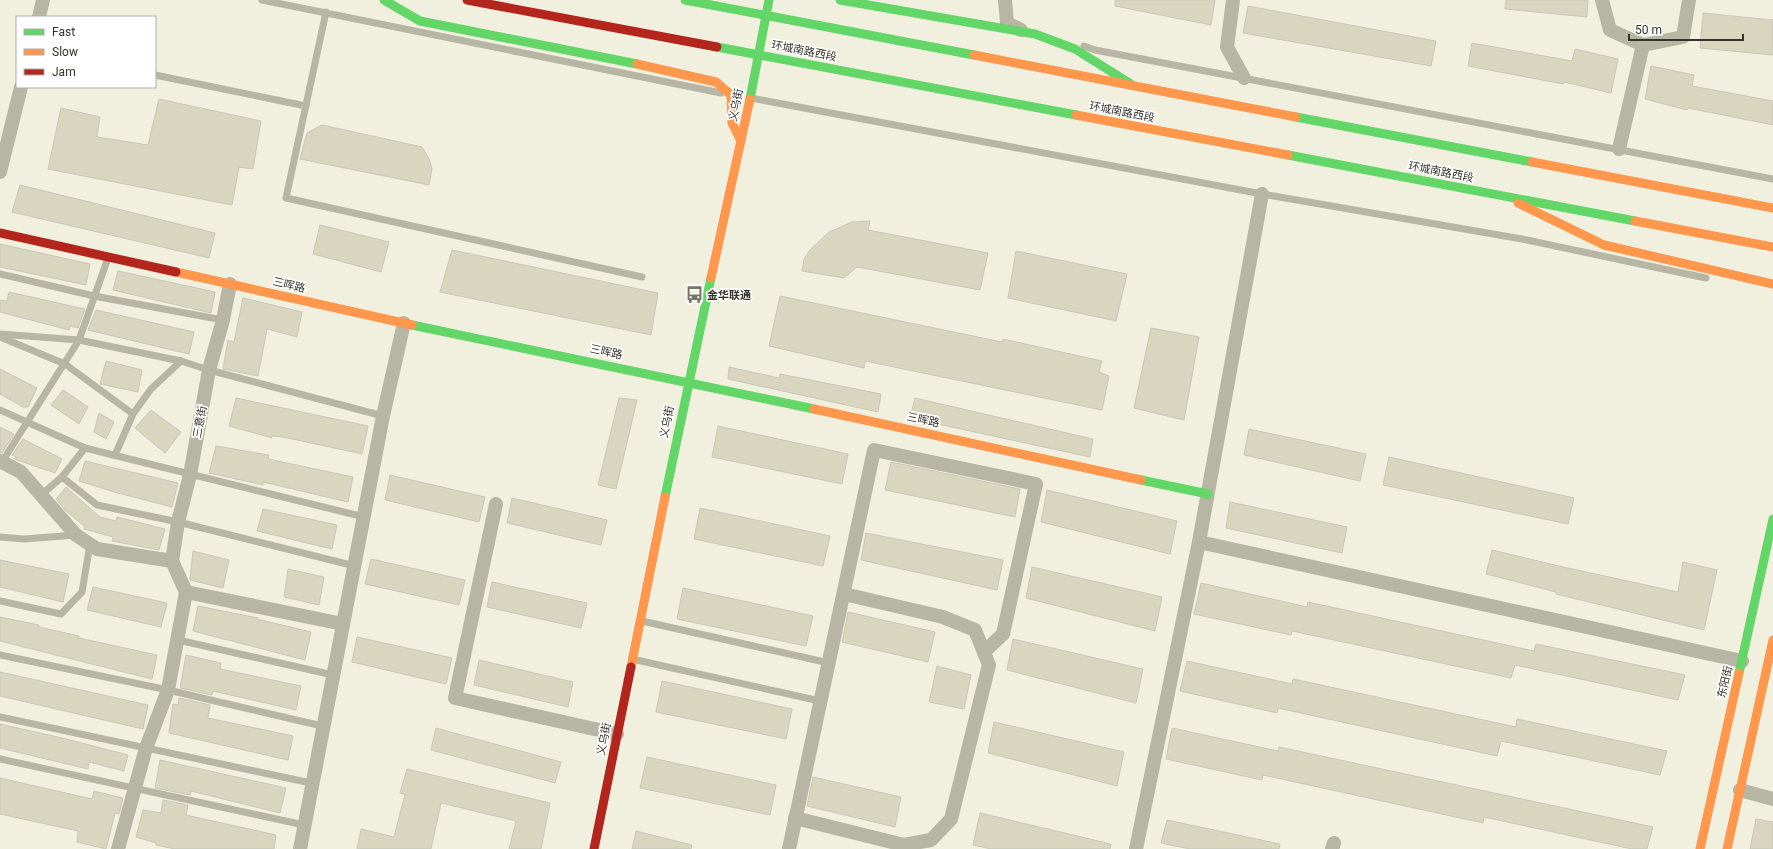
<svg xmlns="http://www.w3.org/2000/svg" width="1773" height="849" font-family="Roboto,'Noto Sans SC',sans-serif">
	<rect width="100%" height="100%" fill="#f1f0df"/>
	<g fill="#d8d6bf" stroke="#c7c7ba">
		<polygon points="1115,0 1215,0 1211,25 1115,6"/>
		<polygon points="1506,0 1588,0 1587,17 1505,9"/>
		<polygon points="1248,6 1436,41 1431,66 1243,33"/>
		<polygon points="1703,13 1773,20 1773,55 1700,48"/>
		<polygon points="1472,43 1572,61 1575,49 1618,59 1611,93 1564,82 1563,84 1468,66"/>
		<polygon points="1651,66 1694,75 1692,86 1773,101 1773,125 1688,108 1687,110 1645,99"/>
		<polygon points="159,99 261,121 253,169 239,167 232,205 48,169 61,108 100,117 97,137 148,145"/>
		<polygon points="322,125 422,147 429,159 432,169 429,185 300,159 307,133"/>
		<polygon points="20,185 215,233 209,258 12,212"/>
		<polygon points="870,221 868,230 988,253 980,290 857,267 844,278 802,271 804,259 810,250 829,232 852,222"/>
		<polygon points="320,225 389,242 381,272 313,254"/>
		<polygon points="0,244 90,264 86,285 0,267"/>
		<polygon points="452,250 658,293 651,335 440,292"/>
		<polygon points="1016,251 1127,274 1116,321 1008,298"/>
		<polygon points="118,271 215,292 211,313 113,290"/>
		<polygon points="9,292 85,309 78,328 70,326 69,330 0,312 0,300 7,301"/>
		<polygon points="780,296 1002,342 1003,339 1102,361 1099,372 1109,376 1102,410 865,361 864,368 769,346"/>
		<polygon points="243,298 302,312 297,337 267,329 258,376 223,369 228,340 234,342"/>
		<polygon points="96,310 194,332 189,354 88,330"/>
		<polygon points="1151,328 1199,337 1184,420 1134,408"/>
		<polygon points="106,361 142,370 138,392 100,384"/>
		<polygon points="729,367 779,378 780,374 881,394 878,412 728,379"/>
		<polygon points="0,369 37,388 28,407 23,407 0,394"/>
		<polygon points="63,390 88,407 79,424 51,405"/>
		<polygon points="236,398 368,426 362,454 283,437 272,436 272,438 229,426"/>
		<polygon points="619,398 637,400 616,489 598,485"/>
		<polygon points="915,398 1093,439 1090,457 910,418"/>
		<polygon points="151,410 181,432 165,453 135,428"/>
		<polygon points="99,413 114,422 106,439 94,432"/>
		<polygon points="718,426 848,454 842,484 712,457"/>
		<polygon points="0,427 14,434 2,453 0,453"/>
		<polygon points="1249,429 1366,454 1360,481 1244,455"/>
		<polygon points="23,439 62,459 55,473 14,459 16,457 12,455"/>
		<polygon points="216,446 269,455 268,459 353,477 348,502 263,482 263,485 209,473"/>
		<polygon points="1389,457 1574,498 1568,524 1383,485"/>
		<polygon points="85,461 178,483 172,507 118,493 79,481"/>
		<polygon points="891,462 1020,489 1015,517 885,490"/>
		<polygon points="390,475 485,497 479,522 385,500"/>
		<polygon points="66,487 100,517 116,521 117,517 165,529 159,550 112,541 113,537 84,529 85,527 65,510 56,499"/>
		<polygon points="1047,490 1177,521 1170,554 1041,522"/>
		<polygon points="512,498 607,520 601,545 507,523"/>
		<polygon points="1230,502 1347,527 1342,553 1226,528"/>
		<polygon points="700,508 830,536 823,566 694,539"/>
		<polygon points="263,509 337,525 332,549 257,531"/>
		<polygon points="866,533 1003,560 997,590 861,560"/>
		<polygon points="1492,550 1563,567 1678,592 1683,562 1717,570 1704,630 1556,594 1556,592 1486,574"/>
		<polygon points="193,551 229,560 223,588 190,580"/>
		<polygon points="371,559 465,580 459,605 365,584"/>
		<polygon points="0,560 69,574 63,602 0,587"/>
		<polygon points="1032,567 1162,597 1155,631 1026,598"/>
		<polygon points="288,569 324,577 319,605 284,597"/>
		<polygon points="492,582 587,603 581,628 487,607"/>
		<polygon points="1201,583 1307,607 1308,602 1534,651 1536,644 1685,675 1678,700 1515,665 1511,678 1292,631 1291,635 1194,614"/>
		<polygon points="93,587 167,603 161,627 87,610"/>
		<polygon points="683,588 813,616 806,646 677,619"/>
		<polygon points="198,606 258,618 257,619 311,632 305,660 193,631"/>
		<polygon points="848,612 935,632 928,662 842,642"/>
		<polygon points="0,617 39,625 39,627 79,636 79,638 157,655 152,679 0,641"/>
		<polygon points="357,637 452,658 446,684 352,662"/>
		<polygon points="1013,639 1143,669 1136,703 1007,670"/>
		<polygon points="186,655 221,663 220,669 301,686 296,710 213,691 212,695 180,688"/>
		<polygon points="479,660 573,682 568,707 474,685"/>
		<polygon points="1187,661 1292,684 1293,679 1516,727 1517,719 1667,751 1660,775 1501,741 1497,756 1278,708 1277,713 1180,691"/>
		<polygon points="937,666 971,675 964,709 929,702"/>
		<polygon points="0,672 148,705 143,729 0,696"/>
		<polygon points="662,681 792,709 786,739 656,712"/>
		<polygon points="179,698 210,705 208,718 293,736 288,760 169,733 173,704 178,705"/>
		<polygon points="994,722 1124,752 1117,786 988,753"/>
		<polygon points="0,724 62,738 128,755 124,771 89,762 88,769 0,748"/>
		<polygon points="436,728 561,762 555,783 431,750"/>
		<polygon points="1172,728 1278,751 1279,747 1653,827 1647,849 1632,849 1484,817 1483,823 1263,775 1262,780 1166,759"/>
		<polygon points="647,757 776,785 770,815 640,788"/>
		<polygon points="160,760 286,788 280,813 191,791 190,795 155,788"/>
		<polygon points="407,769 550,803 541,849 509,849 516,821 441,803 431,849 357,849 361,829 394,837 405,794 400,793"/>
		<polygon points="813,777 901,797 895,827 807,806"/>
		<polygon points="0,778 92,799 94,791 123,798 119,814 115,813 106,849 77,842 78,831 0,814"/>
		<polygon points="163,800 188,805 186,815 276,835 274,849 175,849 156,845 156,843 136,837 143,810 161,813"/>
		<polygon points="980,813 1111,844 1110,849 991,849 973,845"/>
		<polygon points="1756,819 1773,822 1773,849 1750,849"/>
		<polygon points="1167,820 1280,844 1279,849 1190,849 1161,843"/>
		<polygon points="636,831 692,845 691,849 632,849"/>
	</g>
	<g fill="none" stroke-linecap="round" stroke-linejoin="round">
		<g stroke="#b7b5a4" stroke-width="7">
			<polyline points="262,0 721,93"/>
			<polyline points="326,12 286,198 642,277"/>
			<polyline points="1084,46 1095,50 1773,179"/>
			<polyline points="155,75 306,106"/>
			<polyline points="751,98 1262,194 1522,239 1706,278"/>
			<polyline points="0,274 94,296 223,320"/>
			<polyline points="0,334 79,340 181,361 209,370 383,416"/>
			<polyline points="0,337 65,364 133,414"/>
			<polyline points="0,410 85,448 364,517"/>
			<polyline points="115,455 133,414 151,389 181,361"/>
			<polyline points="2,462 79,340 108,258"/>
			<polyline points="62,477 97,505 178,522 355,566"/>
			<polyline points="41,495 62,477 85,448"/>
			<polyline points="0,537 24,539 76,535"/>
			<polyline points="0,601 61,614 82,592 90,544"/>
			<polyline points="642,621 829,663"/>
			<polyline points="178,640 333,675"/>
			<polyline points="0,655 168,690 322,726"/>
			<polyline points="632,659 820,701"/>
			<polyline points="0,717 311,783"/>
			<polyline points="0,759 304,825"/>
		</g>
		<g stroke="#b7b5a4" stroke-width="14">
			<polyline points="1005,0 1007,23 1021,30"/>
			<polyline points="1233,0 1227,47 1244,78"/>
			<polyline points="1602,0 1610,30 1643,45 1683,37 1689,0"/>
			<polyline points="39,17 43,0"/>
			<polyline points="1619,149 1643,45"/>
			<polyline points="0,172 21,87"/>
			<polyline points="0,461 21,472 76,535 97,549 172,561 186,592 343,624"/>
			<polyline points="496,504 455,698 617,734"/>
			<polyline points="1199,542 1742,661"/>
			<polyline points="172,561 178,522 190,475 209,370 223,320 230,284"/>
			<polyline points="1740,790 1773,799"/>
			<polyline points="795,818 904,845 931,840 951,819 989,665 975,630 943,617 844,594"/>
			<polyline points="118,849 146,748 168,690 186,592"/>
			<polyline points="300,849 383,416 404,323"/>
			<polyline points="789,849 874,450 1036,484 1003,634 984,652"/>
			<polyline points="1136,849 1199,542 1262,194"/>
			<polyline points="1332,849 1334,843"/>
		</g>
		<g stroke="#63d668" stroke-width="9">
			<polyline points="384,0 420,21 637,64"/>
			<polyline points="685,0 974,55"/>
			<polyline points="840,0 1035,34 1075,49 1131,84"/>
			<polyline points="717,47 1076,115"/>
			<polyline points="750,99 769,0"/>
			<polyline points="1296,117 1532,162"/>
			<polyline points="1288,155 1635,221"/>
			<polyline points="412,325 814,409"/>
			<polyline points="1141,480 1208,494"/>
			<polyline points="665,497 711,278"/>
			<polyline points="1739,673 1773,519"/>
		</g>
		<g stroke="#ff974d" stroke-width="9">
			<polyline points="974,55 1296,117"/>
			<polyline points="637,64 716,82 731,95 732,123 741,141"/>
			<polyline points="1076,115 1288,155"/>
			<polyline points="1532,162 1773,208"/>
			<polyline points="1518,203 1604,245 1773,284"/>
			<polyline points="1635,221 1773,247"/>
			<polyline points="176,272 412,325"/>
			<polyline points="711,278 750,99"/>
			<polyline points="814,409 1141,480"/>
			<polyline points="631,667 665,497"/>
			<polyline points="1700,849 1739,673"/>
			<polyline points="1727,849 1773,640"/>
		</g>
		<g stroke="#b3261e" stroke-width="9">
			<polyline points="467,0 717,47"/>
			<polyline points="0,233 176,272"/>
			<polyline points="594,849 631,667"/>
		</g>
	</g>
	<defs>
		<symbol id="bus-bare" viewBox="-9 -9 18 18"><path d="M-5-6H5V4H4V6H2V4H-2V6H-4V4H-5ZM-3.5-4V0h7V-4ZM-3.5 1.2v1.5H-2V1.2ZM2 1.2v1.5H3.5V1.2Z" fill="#767467" stroke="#fff" stroke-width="2.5" paint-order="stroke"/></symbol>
	</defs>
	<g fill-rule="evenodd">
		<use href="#bus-bare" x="682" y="282" width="25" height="25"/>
	</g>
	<g text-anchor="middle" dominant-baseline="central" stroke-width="3.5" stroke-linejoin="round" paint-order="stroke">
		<g font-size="11" fill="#333227" stroke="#fff">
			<text transform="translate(804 51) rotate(11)">环城南路西段</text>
			<text transform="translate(736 105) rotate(-78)">义乌街</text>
			<text transform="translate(1122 112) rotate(11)">环城南路西段</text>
			<text transform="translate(1441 172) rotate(11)">环城南路西段</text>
			<text transform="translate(289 285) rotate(13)">三晖路</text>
			<text transform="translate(606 352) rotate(12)">三晖路</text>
			<text transform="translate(923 420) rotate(12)">三晖路</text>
			<text transform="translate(200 422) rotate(-80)">三意街</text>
			<text transform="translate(667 422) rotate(-79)">义乌街</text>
			<text transform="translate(1725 682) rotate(-77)">东阳街</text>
			<text transform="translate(604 739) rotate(-79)">义乌街</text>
		</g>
		<g font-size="11" font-weight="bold" fill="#333227" stroke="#fff" text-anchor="start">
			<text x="707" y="295">金华联通</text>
		</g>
	</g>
	<rect x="16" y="16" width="140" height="72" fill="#ffffff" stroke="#adada9"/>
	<rect x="24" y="29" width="20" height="6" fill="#63d668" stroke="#adada9"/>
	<text x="52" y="36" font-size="12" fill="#333227">Fast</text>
	<rect x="24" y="49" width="20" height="6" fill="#ff974d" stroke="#adada9"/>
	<text x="52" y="56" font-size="12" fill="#333227">Slow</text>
	<rect x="24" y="69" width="20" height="6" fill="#b3261e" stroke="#adada9"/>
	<text x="52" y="76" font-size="12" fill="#333227">Jam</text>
	<path d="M1629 34v6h114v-6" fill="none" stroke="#333227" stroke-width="2"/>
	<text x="1635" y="34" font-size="12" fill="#333227" stroke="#ffffff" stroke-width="3" paint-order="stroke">50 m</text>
</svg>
